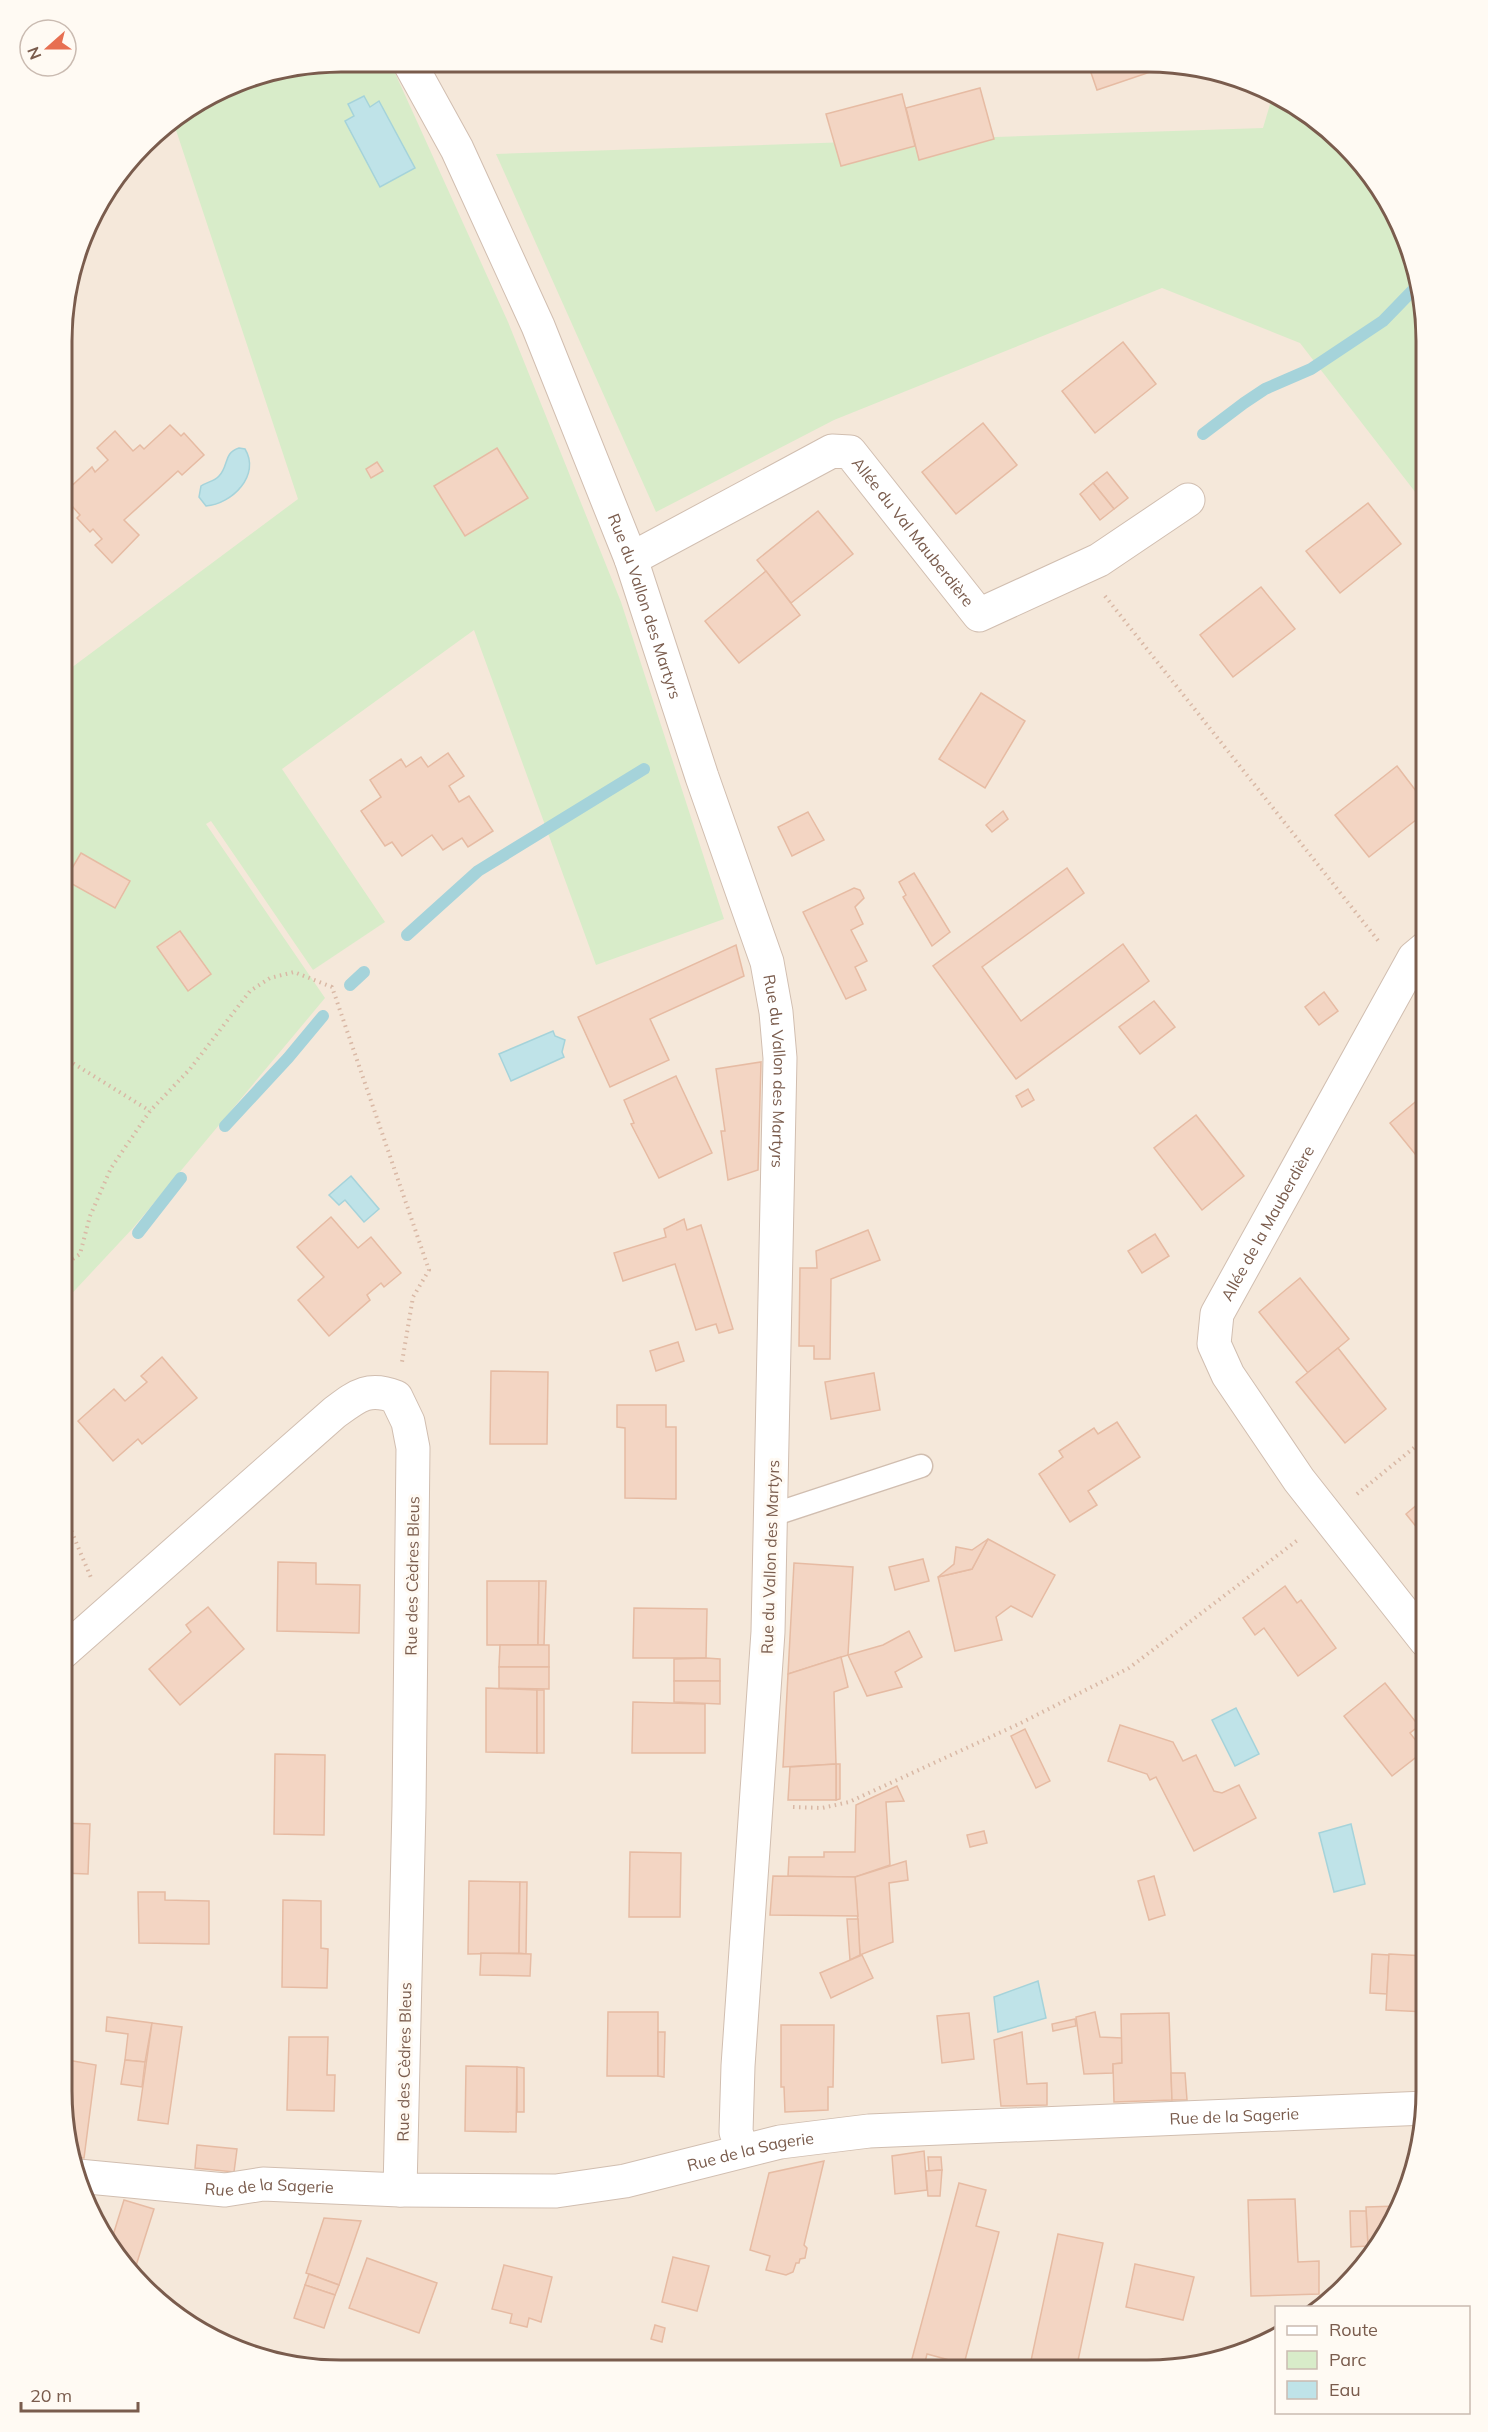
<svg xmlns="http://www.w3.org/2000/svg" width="1488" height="2432" font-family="Mulish,sans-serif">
	<rect width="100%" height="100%" fill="#fdf6ec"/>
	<polygon fill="#f5e8da" points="341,62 1184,64 1254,83 1317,119 1369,171 1405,234 1426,341 1426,2110 1412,2181 1369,2261 1322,2307 1276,2308 1276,2336 1254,2349 1148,2370 305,2368 234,2349 171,2313 119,2261 83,2198 62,2091 64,305 90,217 156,131 234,83"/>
	<g fill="#d8ecc9">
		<polygon points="341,62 390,62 508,322 621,602 724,919 596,965 474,630 282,769 385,922 313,970 211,821 206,824 325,998 133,1228 63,1303 63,674 298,499 173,121 234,83"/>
		<polygon points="1273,94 1317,119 1369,171 1405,234 1426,341 1426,506 1300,343 1162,288 834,420 656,512 496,154 1263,128"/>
	</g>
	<g fill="#bfe3e8" stroke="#a5d3da" stroke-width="1.5">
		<polygon points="364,96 370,107 379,101 415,168 380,187 345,121 354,116 348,104"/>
		<path d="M239 448 245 449C261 475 232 504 206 506L199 497 201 486C207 482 215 481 219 476 229 466 223 453 239 448Z"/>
		<polygon points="553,1031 555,1036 565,1040 562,1052 564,1057 511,1081 499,1054"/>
		<polygon points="351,1176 379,1209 364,1222 345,1200 339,1205 329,1195"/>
		<polygon points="1236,1708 1259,1754 1235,1766 1212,1720"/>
		<polygon points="1351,1824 1365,1884 1334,1892 1319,1833"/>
		<polygon points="1038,1981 1046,2018 998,2032 994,1997"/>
	</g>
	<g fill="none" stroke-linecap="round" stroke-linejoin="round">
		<g stroke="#a5d3da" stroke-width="12">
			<polyline points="1203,434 1244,403 1265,389 1311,369 1383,321 1416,287"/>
			<polyline points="407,935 478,871 644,769"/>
			<polyline points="350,985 364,972"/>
			<polyline points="225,1126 288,1058 323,1016"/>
			<polyline points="138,1233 181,1178"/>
		</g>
	</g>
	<g fill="#f3d5c3" stroke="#e6bba3" stroke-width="1.5">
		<polygon points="1088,64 1170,64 1171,65 1097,90"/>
		<polygon points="980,88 994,139 919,160 906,108"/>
		<polygon points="902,94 915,146 841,166 826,114"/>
		<polygon points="1123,342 1156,384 1095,433 1062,391"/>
		<polygon points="983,423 1017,465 956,514 922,472"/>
		<polygon points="170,425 181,436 184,433 204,455 182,475 178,471 124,520 139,535 112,563 95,545 102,539 93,529 90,532 77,518 80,515 64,497 64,493 92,467 95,472 108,460 97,448 115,431 133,451 140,445 144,449"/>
		<polygon points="497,448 528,498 465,536 434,486"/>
		<polygon points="377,462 383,471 371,478 366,469"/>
		<polygon points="1107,472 1128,498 1114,509 1093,483"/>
		<polygon points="1093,483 1114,509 1100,520 1080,494"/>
		<polygon points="1368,503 1401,544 1340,593 1306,551"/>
		<polygon points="818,511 853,554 791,603 757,560"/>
		<polygon points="766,571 800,615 739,663 705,621"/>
		<polygon points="1261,587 1295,629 1233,677 1200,635"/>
		<polygon points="981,693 1025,721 985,788 939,759"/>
		<polygon points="448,753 464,776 449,786 459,802 469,796 493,831 468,847 462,838 443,850 432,835 402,856 392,842 385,846 361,811 381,797 370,780 401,759 406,767 421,757 428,767"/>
		<polygon points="1397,766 1426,804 1426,812 1369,857 1335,815"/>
		<polygon points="1003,811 1008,819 992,832 986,825"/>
		<polygon points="808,812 824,840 792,856 778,827"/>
		<polygon points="81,853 130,881 115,908 65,880"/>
		<polygon points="1067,868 1084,893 982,967 1021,1021 1123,944 1149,981 1016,1079 933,966"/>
		<polygon points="914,873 950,932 932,946 903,897 906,895 899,882"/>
		<polygon points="854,888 860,890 864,898 855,907 863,924 851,930 867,961 855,967 866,990 846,999 803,912"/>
		<polygon points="180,931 211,974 188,991 157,947"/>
		<polygon points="736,945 744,976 650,1019 669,1060 610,1087 578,1017"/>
		<polygon points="1324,992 1338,1011 1319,1025 1305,1007"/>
		<polygon points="1154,1001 1175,1027 1140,1054 1119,1027"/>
		<polygon points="761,1062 758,1170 728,1180 721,1131 725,1131 716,1069"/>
		<polygon points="676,1076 712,1153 659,1178 631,1124 634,1123 624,1100"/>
		<polygon points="1028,1089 1034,1100 1022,1107 1016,1096"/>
		<polygon points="1426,1093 1426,1163 1424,1165 1390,1123"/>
		<polygon points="1196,1115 1244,1176 1202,1210 1154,1148"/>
		<polygon points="331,1217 358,1248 371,1237 401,1273 384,1287 381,1283 367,1295 370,1300 329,1336 298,1300 324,1277 297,1247"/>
		<polygon points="684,1219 687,1230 701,1225 733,1329 719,1333 716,1324 696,1330 675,1264 623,1281 614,1253 666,1237 664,1229"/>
		<polygon points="868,1230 880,1260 831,1279 830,1359 814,1359 814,1346 799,1346 800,1268 817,1268 816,1251"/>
		<polygon points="1155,1234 1169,1256 1142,1273 1128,1251"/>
		<polygon points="1300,1278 1349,1339 1308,1373 1259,1312"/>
		<polygon points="678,1342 684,1361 656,1371 650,1351"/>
		<polygon points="1338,1348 1386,1409 1345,1443 1296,1382"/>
		<polygon points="162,1357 197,1398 142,1444 138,1439 113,1461 78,1421 114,1389 125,1401 147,1382 141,1376"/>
		<polygon points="491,1371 548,1372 547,1444 490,1444"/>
		<polygon points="874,1373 880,1410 831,1419 825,1382"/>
		<polygon points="617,1405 666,1405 666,1427 676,1427 676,1499 625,1498 625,1428 617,1427"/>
		<polygon points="1117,1422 1140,1457 1088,1491 1097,1505 1070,1522 1039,1474 1063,1457 1059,1451 1094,1428 1098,1434"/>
		<polygon points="1426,1497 1426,1539 1406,1514"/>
		<polygon points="988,1539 1055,1575 1032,1617 1011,1606 996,1617 1002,1640 955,1651 938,1577 972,1569"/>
		<polygon points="988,1539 972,1569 938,1577 954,1564 956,1547 972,1550"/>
		<polygon points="923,1559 929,1581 895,1590 889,1567"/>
		<polygon points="278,1562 316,1563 316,1584 360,1585 359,1633 277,1631"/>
		<polygon points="794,1563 853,1567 848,1655 788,1674"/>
		<polygon points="487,1581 539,1581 538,1645 487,1645"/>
		<polygon points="539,1581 546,1581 544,1645 538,1645"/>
		<polygon points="1285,1586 1297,1603 1301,1600 1336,1648 1298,1676 1264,1628 1255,1635 1243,1618"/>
		<polygon points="208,1607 244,1649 180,1705 149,1669 191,1632 186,1625"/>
		<polygon points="634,1608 707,1609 706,1658 633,1658"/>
		<polygon points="909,1631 922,1657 895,1672 902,1687 867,1696 848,1655 883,1645"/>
		<polygon points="500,1645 549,1645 549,1667 499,1667"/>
		<polygon points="841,1657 848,1687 834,1692 836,1764 783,1767 788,1674"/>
		<polygon points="706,1658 720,1659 720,1681 674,1681 674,1659"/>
		<polygon points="499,1667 549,1667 549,1689 499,1688"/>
		<polygon points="674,1681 720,1681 720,1704 674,1702"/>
		<polygon points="1385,1683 1419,1726 1410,1733 1424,1751 1392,1776 1344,1716"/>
		<polygon points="486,1688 537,1690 537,1753 486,1752"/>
		<rect x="537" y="1690" width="7" height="63"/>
		<polygon points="633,1702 705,1704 705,1753 632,1753"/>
		<polygon points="1120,1725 1173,1742 1183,1761 1196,1755 1214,1791 1222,1793 1239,1785 1256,1818 1194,1851 1156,1777 1150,1780 1147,1774 1108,1761"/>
		<polygon points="1025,1729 1050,1781 1036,1788 1011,1736"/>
		<polygon points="275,1754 325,1755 324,1835 274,1834"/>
		<polygon points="836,1764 840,1764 840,1799 836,1800"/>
		<polygon points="836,1764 836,1800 788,1800 790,1767"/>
		<polygon points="897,1786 904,1801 886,1802 890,1865 855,1877 788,1876 789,1857 824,1857 824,1852 855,1852 856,1805"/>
		<polygon points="62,1823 90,1824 88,1874 62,1873"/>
		<polygon points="984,1831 987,1843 970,1847 967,1835"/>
		<polygon points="630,1852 681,1853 680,1917 629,1917"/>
		<polygon points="906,1861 908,1880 889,1883 893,1942 860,1955 855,1877"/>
		<polygon points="773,1876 855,1877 858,1916 770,1915"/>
		<polygon points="1154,1876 1165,1915 1149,1920 1138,1881"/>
		<polygon points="469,1881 520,1882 519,1953 468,1954"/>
		<polygon points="520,1882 527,1882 526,1954 519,1953"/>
		<polygon points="138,1892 165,1892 165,1900 209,1901 209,1944 139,1943"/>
		<polygon points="283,1900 321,1901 321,1948 328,1949 327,1988 282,1987"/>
		<polygon points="847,1919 858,1919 860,1955 850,1960"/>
		<polygon points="481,1953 531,1954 530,1976 480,1975"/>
		<polygon points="1372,1954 1389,1955 1387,1994 1370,1993"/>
		<polygon points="1389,1954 1426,1956 1426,2012 1386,2010"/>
		<polygon points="862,1955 873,1978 831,1998 820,1973"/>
		<polygon points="608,2012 658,2012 658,2076 607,2076"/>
		<polygon points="1095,2012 1100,2037 1122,2038 1122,2063 1113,2064 1113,2073 1084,2074 1076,2017"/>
		<polygon points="969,2013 974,2059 942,2063 937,2016"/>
		<polygon points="1169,2013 1172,2100 1114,2102 1113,2064 1122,2063 1121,2014"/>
		<polygon points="107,2017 152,2023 145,2062 125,2060 128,2034 106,2031"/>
		<polygon points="1075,2019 1076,2026 1053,2031 1052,2024"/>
		<polygon points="152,2023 182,2027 168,2124 138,2120"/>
		<polygon points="781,2025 834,2025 833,2087 828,2087 828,2110 785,2112 784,2087 781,2087"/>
		<polygon points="658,2032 665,2032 664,2077 658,2076"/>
		<polygon points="1022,2032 1027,2084 1047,2083 1047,2105 1001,2106 994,2040"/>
		<polygon points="289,2037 328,2037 327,2075 335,2075 334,2111 287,2110"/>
		<polygon points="62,2059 96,2065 84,2158 74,2157 62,2091"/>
		<polygon points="125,2060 145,2062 142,2087 121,2084"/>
		<polygon points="466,2066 517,2067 516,2132 465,2131"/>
		<polygon points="517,2067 524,2068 524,2112 517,2112"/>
		<polygon points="1171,2073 1185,2073 1187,2100 1172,2100"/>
		<polygon points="197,2145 237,2149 234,2172 195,2168"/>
		<polygon points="924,2151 927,2190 895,2194 892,2156"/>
		<polygon points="928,2157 941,2157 942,2170 929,2171"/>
		<polygon points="824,2161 804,2245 807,2248 805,2258 800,2259 799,2263 796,2263 793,2272 786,2275 766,2270 770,2256 750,2250 769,2173"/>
		<polygon points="942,2170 940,2196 928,2196 926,2171"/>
		<polygon points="959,2183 986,2190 976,2226 999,2232 964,2364 927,2354 923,2370 909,2370"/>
		<polygon points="1295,2199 1298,2262 1319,2261 1319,2294 1251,2296 1248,2200"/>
		<polygon points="124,2200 154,2209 133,2275 119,2261 110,2245"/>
		<polygon points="1398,2206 1375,2249 1368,2250 1366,2207"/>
		<polygon points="1350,2211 1366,2211 1368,2246 1351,2247"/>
		<polygon points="324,2218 361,2221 339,2285 306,2273"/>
		<polygon points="1058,2234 1103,2243 1076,2370 1029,2370"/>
		<polygon points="673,2257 709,2266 697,2311 662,2302"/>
		<polygon points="367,2258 437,2283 419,2333 349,2308"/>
		<polygon points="1135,2264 1194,2277 1183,2320 1126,2307"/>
		<polygon points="504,2265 552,2277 541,2322 529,2318 527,2327 510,2323 512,2314 492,2309"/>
		<polygon points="309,2274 339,2285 335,2295 305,2285"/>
		<polygon points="305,2285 335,2295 324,2328 294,2318"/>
		<polygon points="655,2325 665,2328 662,2342 651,2339"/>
	</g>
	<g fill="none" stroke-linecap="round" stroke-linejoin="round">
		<defs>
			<polyline id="service" points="772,1515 921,1466"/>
			<g id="minor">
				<path id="s1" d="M409 62 457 149 538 326 631 559 702 777 767 962 776 1012 780 1058 768 1632 738 2066 736 2132 742 2149"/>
				<path id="s2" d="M631 559 832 451 850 452 979 615 1099 560 1188 500"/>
				<path id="s3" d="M1426 1641 1299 1480 1228 1375 1214 1344 1217 1314 1414 958 1426 948"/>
				<path d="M62 1653 334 1413C357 1396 368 1386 396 1397L408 1422 413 1448 409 1806 400 2190"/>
			</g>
			<g id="tertiary">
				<path id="s4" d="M78 2176 225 2190 263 2184 400 2190 556 2191 625 2181 780 2142 869 2131 1426 2108"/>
			</g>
		</defs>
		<use href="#service" stroke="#d1beb0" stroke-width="25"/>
		<use href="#minor" stroke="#d1beb0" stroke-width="35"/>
		<use href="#tertiary" stroke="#d1beb0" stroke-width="35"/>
		<g stroke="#d9b8a5" stroke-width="4" stroke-dasharray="1.5 4.5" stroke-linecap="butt">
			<polyline points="1105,596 1380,943"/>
			<polyline points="63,1057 150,1111"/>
			<polyline points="63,1266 80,1254 90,1216 111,1168 150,1111 190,1069 250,991 270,978 294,972 332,987 429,1270 413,1297 402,1362"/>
			<polyline points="1357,1494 1426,1438"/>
			<polyline points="62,1509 92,1580"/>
			<polyline points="793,1807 822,1808 849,1802 1021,1723 1129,1668 1299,1539"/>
		</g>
		<use href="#service" stroke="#fff" stroke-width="22"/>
		<use href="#minor" stroke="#fff" stroke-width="33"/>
		<use href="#tertiary" stroke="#fff" stroke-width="33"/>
	</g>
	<g text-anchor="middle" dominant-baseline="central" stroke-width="6" stroke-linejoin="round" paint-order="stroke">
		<g font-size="16" fill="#7a5c4d" stroke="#fffaf3">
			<text stroke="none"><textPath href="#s2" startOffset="348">Allée du Val Mauberdière</textPath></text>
			<text stroke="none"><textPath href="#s1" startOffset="594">Rue du Vallon des Martyrs</textPath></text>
			<text stroke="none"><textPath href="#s1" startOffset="1080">Rue du Vallon des Martyrs</textPath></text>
			<text stroke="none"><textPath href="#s3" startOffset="500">Allée de la Mauberdière</textPath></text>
			<text transform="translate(770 1557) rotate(-88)">Rue du Vallon des Martyrs</text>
			<text transform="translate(412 1576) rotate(-89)">Rue des Cèdres Bleus</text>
			<text transform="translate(404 2062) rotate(-89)">Rue des Cèdres Bleus</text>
			<text stroke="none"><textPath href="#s4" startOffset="1164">Rue de la Sagerie</textPath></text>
			<text stroke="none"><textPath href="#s4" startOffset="678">Rue de la Sagerie</textPath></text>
			<text stroke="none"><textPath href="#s4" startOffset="192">Rue de la Sagerie</textPath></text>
		</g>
	</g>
	<path d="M0 0H1488V2432H0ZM341 72H1147A269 269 0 0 1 1416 341V2091A269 269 0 0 1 1147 2360H341A269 269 0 0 1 72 2091V341A269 269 0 0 1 341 72Z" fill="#fffaf3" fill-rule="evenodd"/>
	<path fill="none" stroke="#7a5c4d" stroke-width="3" d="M341 72H1147A269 269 0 0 1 1416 341V2091A269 269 0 0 1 1147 2360H341A269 269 0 0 1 72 2091V341A269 269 0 0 1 341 72Z"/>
	<rect x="1275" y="2306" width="195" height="108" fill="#fffaf3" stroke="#cabbb1" stroke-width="1.5"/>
	<rect x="1287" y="2326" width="30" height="9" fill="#ffffff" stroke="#cabbb1" stroke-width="1.5"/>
	<text x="1329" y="2336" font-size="18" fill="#7a5c4d">Route</text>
	<rect x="1287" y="2351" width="30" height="18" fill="#d8ecc9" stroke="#cabbb1" stroke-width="1.5"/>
	<text x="1329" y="2366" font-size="18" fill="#7a5c4d">Parc</text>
	<rect x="1287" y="2381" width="30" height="18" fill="#bfe3e8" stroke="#cabbb1" stroke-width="1.5"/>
	<text x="1329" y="2396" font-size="18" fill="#7a5c4d">Eau</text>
	<g transform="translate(48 48) rotate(249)"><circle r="28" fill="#fffaf3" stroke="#cabbb1" stroke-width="1.5"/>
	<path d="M0-4.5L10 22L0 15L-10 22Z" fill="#e76f51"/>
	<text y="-9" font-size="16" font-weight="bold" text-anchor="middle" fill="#7a5c4d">N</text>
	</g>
	<path d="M21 2402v9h117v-9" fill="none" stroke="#7a5c4d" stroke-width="3"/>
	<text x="30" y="2402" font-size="18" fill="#7a5c4d" stroke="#fffaf3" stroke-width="4.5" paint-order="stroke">20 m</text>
</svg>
